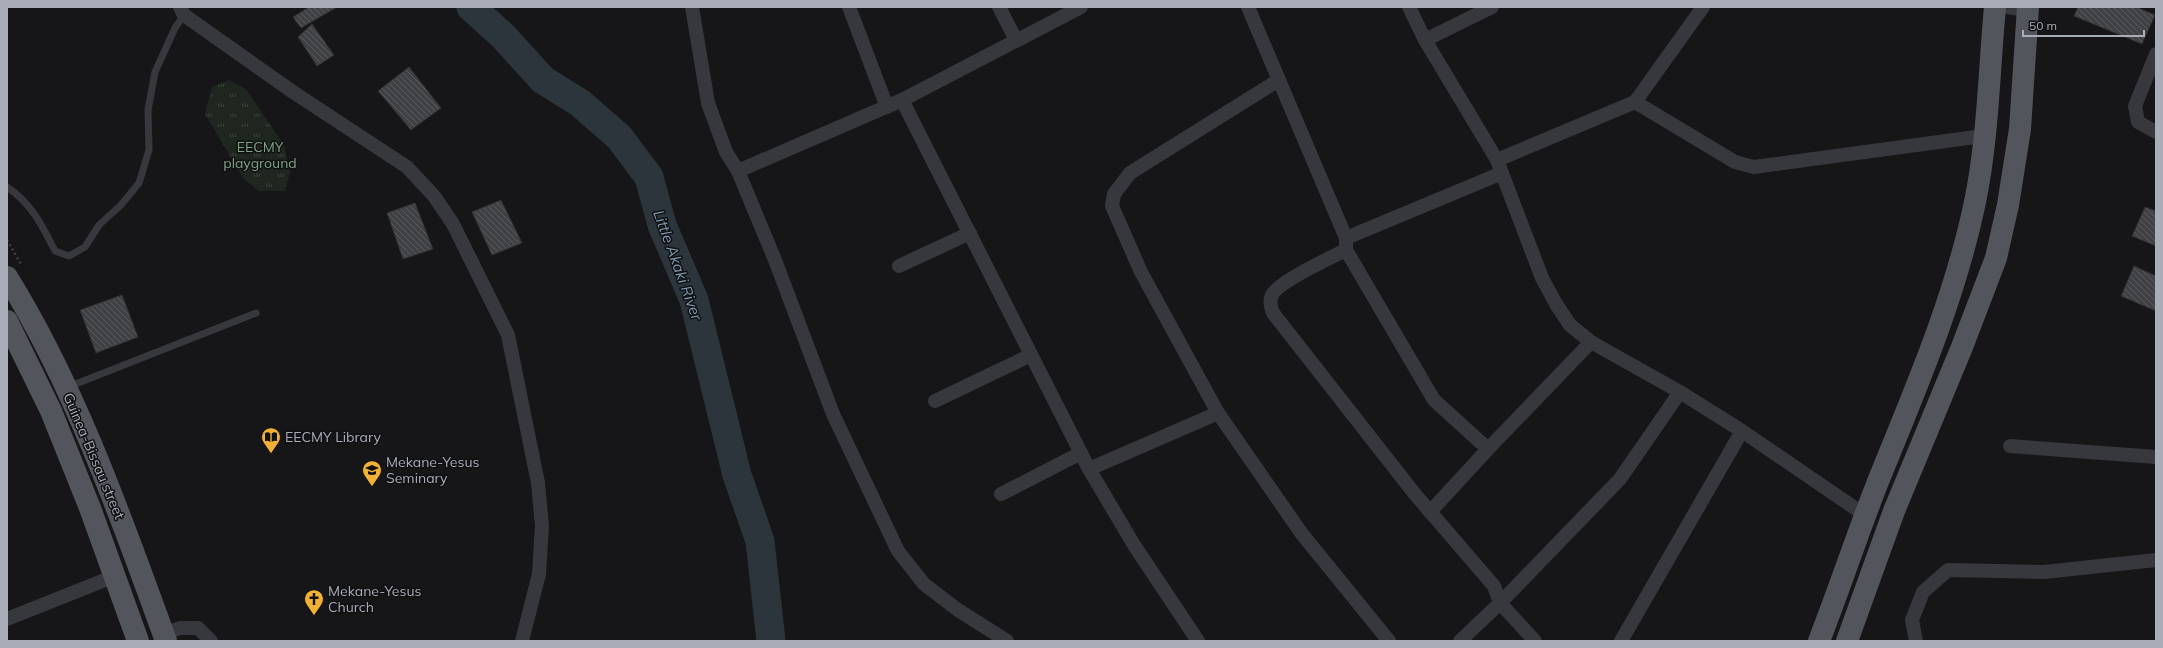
<svg xmlns="http://www.w3.org/2000/svg" width="2163" height="648" font-family="Mulish,sans-serif">
	<defs>
		<pattern id="park-tufts" width="24" height="20" patternUnits="userSpaceOnUse"><rect width="24" height="20" fill="#1e261f"/><path d="M3 7l-1-3M5 7V3M7 7l1-3M15 17l-1-3M17 17v-4M19 17l1-3" fill="none" stroke="#3c433d"/></pattern>
		<pattern id="building-back-hatch" width="6" height="6" patternUnits="userSpaceOnUse"><rect width="6" height="6" fill="#404145"/><path d="M-1 5l2 2M0 0l6 6M5-1l2 2" fill="none" stroke="#595a5e"/></pattern>
	</defs>
	<rect width="100%" height="100%" fill="#161618"/>
	<polygon fill="url(#park-tufts)" points="229,80 246,89 284,145 290,172 285,191 259,191 244,179 205,114 212,87"/>
	<g fill="none" stroke-linecap="round" stroke-linejoin="round">
		<polyline stroke="#2c353c" stroke-width="29" points="471,7 503,36 543,80 580,103 619,137 649,177 662,225 694,300 737,475 760,541 771,641"/>
	</g>
	<g fill="url(#building-back-hatch)" stroke="#303034">
		<polygon points="309,7 337,7 301,28 293,17"/>
		<polygon points="2078,7 2136,7 2155,15 2142,44 2074,16"/>
		<polygon points="312,24 334,55 317,66 298,37"/>
		<polygon points="409,67 441,108 411,130 378,91"/>
		<polygon points="501,200 522,243 492,255 472,212"/>
		<polygon points="415,203 433,249 403,259 387,213"/>
		<polygon points="2145,207 2156,211 2156,246 2132,236"/>
		<polygon points="2134,266 2156,276 2156,311 2121,296"/>
		<polygon points="122,295 138,337 96,353 80,310"/>
	</g>
	<g fill="none" stroke-linecap="round" stroke-linejoin="round">
		<polyline stroke="#3d3f44" stroke-width="2.5" stroke-dasharray="2 3" stroke-linecap="butt" points="7,240 21,264"/>
		<g stroke="#37383d" stroke-width="7">
			<path d="M7 187C31 203 42 225 55 251L69 256 85 247 99 225 121 205 139 183 149 150 148 110 155 72 175 28 184 15"/>
			<polyline points="68,387 256,313"/>
		</g>
		<g stroke="#37383d" stroke-width="14">
			<polyline points="180,7 184,15 293,92 407,167 434,196 453,224 508,335 538,483 542,526 539,574 522,641"/>
			<polyline points="692,7 708,103 726,152 738,171 775,260 833,414 898,551 924,584 958,610 1007,641"/>
			<polyline points="849,7 887,107"/>
			<polyline points="999,7 1016,40"/>
			<polyline points="1248,7 1346,238"/>
			<polyline points="1409,7 1425,40 1497,160 1542,278 1556,304 1570,325 1591,342 1680,392 1742,431 1865,515"/>
			<polyline points="2007,7 2027,10"/>
			<polyline points="1425,40 1492,7"/>
			<polyline points="2156,54 2135,106 2138,122 2156,132"/>
			<polyline points="1279,80 1130,173 1114,194 1112,206 1141,272 1218,413 1302,534 1389,641"/>
			<polyline points="902,100 1089,469 1134,545 1198,641"/>
			<polyline points="1635,102 1735,162 1754,167 1983,136"/>
			<polyline points="1497,160 1635,102 1703,7"/>
			<polyline points="738,171 902,100 1081,7"/>
			<path d="M1346 250C1330 258 1278 282 1272 295 1269 302 1271 307 1273 313L1414 493 1494 586 1500 603 1535 641"/>
			<polyline points="899,266 970,233"/>
			<polyline points="935,401 1031,355"/>
			<polyline points="2010,446 2156,457"/>
			<polyline points="1488,449 1434,400 1346,250 1346,238 1502,173"/>
			<polyline points="1089,469 1218,413"/>
			<polyline points="1001,494 1081,453"/>
			<polyline points="1430,512 1488,449 1591,342"/>
			<polyline points="7,619 115,576"/>
			<polyline points="163,634 180,628 198,628 211,641"/>
			<polyline points="1460,641 1500,603 1620,479 1680,392"/>
			<polyline points="1621,641 1742,431"/>
			<polyline points="1916,641 1912,620 1923,592 1948,570 2044,572 2156,560"/>
		</g>
		<g stroke="#53555c" stroke-width="22">
			<path d="M7 277C75 386 122 520 166 641"/>
			<polyline points="7,321 51,411 90,508 138,641"/>
			<path d="M1819 641C1840 587 1858 532 1879 479 1916 388 1955 298 1975 202 1988 139 1989 72 1995 7"/>
			<polyline points="1847,641 1894,511 1962,347 1996,258 2008,205 2020,129 2028,7"/>
		</g>
	</g>
	<defs>
		<symbol id="library-pin" viewBox="-11 -11 22 30"><path d="M0 17L-7.5 6A9.5 9.5 0 1 1 7.5 6Z" fill="#f2b134" stroke="#111113"/><path d="M-6-4Q-3-5.5-.7-3.5V5Q-3 3-6 4ZM6-4Q3-5.5 .7-3.5V5Q3 3 6 4Z" fill="#111"/></symbol>
		<symbol id="school-pin" viewBox="-11 -11 22 30"><path d="M0 17L-7.5 6A9.5 9.5 0 1 1 7.5 6Z" fill="#f2b134" stroke="#111113"/><path d="M0-5L7-2L0 1L-7-2ZM-4 1L0 2.5L4 1V4Q0 6-4 4Z" fill="#111"/></symbol>
		<symbol id="church-pin" viewBox="-11 -11 22 30"><path d="M0 17L-7.5 6A9.5 9.5 0 1 1 7.5 6Z" fill="#f2b134" stroke="#111113"/><path d="M-1.2-6h2.4v3.5h3.3v2.4h-3.3V6h-2.4V-.1h-3.3v-2.4h3.3Z" fill="#111"/></symbol>
	</defs>
	<g fill-rule="evenodd">
		<use href="#library-pin" x="260" y="426" width="22" height="30"/>
		<use href="#school-pin" x="361" y="459" width="22" height="30"/>
		<use href="#church-pin" x="303" y="588" width="22" height="30"/>
	</g>
	<g text-anchor="middle" dominant-baseline="central" stroke-width="3" stroke-linejoin="round" paint-order="stroke">
		<g font-size="14" fill="#7fa381" stroke="#111113">
			<text x="260" y="147">EECMY<tspan x="260" dy="16">playground</tspan></text>
		</g>
		<g font-size="14" fill="#a8adb8" stroke="#111113" text-anchor="start">
			<text x="285" y="437">EECMY Library</text>
			<text x="386" y="462">Mekane-Yesus<tspan x="386" dy="16">Seminary</tspan></text>
			<text x="328" y="591">Mekane-Yesus<tspan x="328" dy="16">Church</tspan></text>
		</g>
		<g font-size="14" fill="#a8adb8" stroke="#111113">
			<text transform="translate(94 456) rotate(67)">Guinea-Bissau street</text>
		</g>
		<g font-size="15" font-style="italic" fill="#7f9bb3" stroke="#111113">
			<text transform="translate(678 265) rotate(70)">Little Akaki River</text>
		</g>
	</g>
	<rect width="2163" height="648" fill="none" stroke="#a8adb8" stroke-width="16"/>
	<path d="M2023 30v6h121v-6" fill="none" stroke="#a8adb8" stroke-width="2"/>
	<text x="2029" y="30" font-size="12" fill="#a8adb8" stroke="#111113" stroke-width="3" paint-order="stroke">50 m</text>
</svg>
